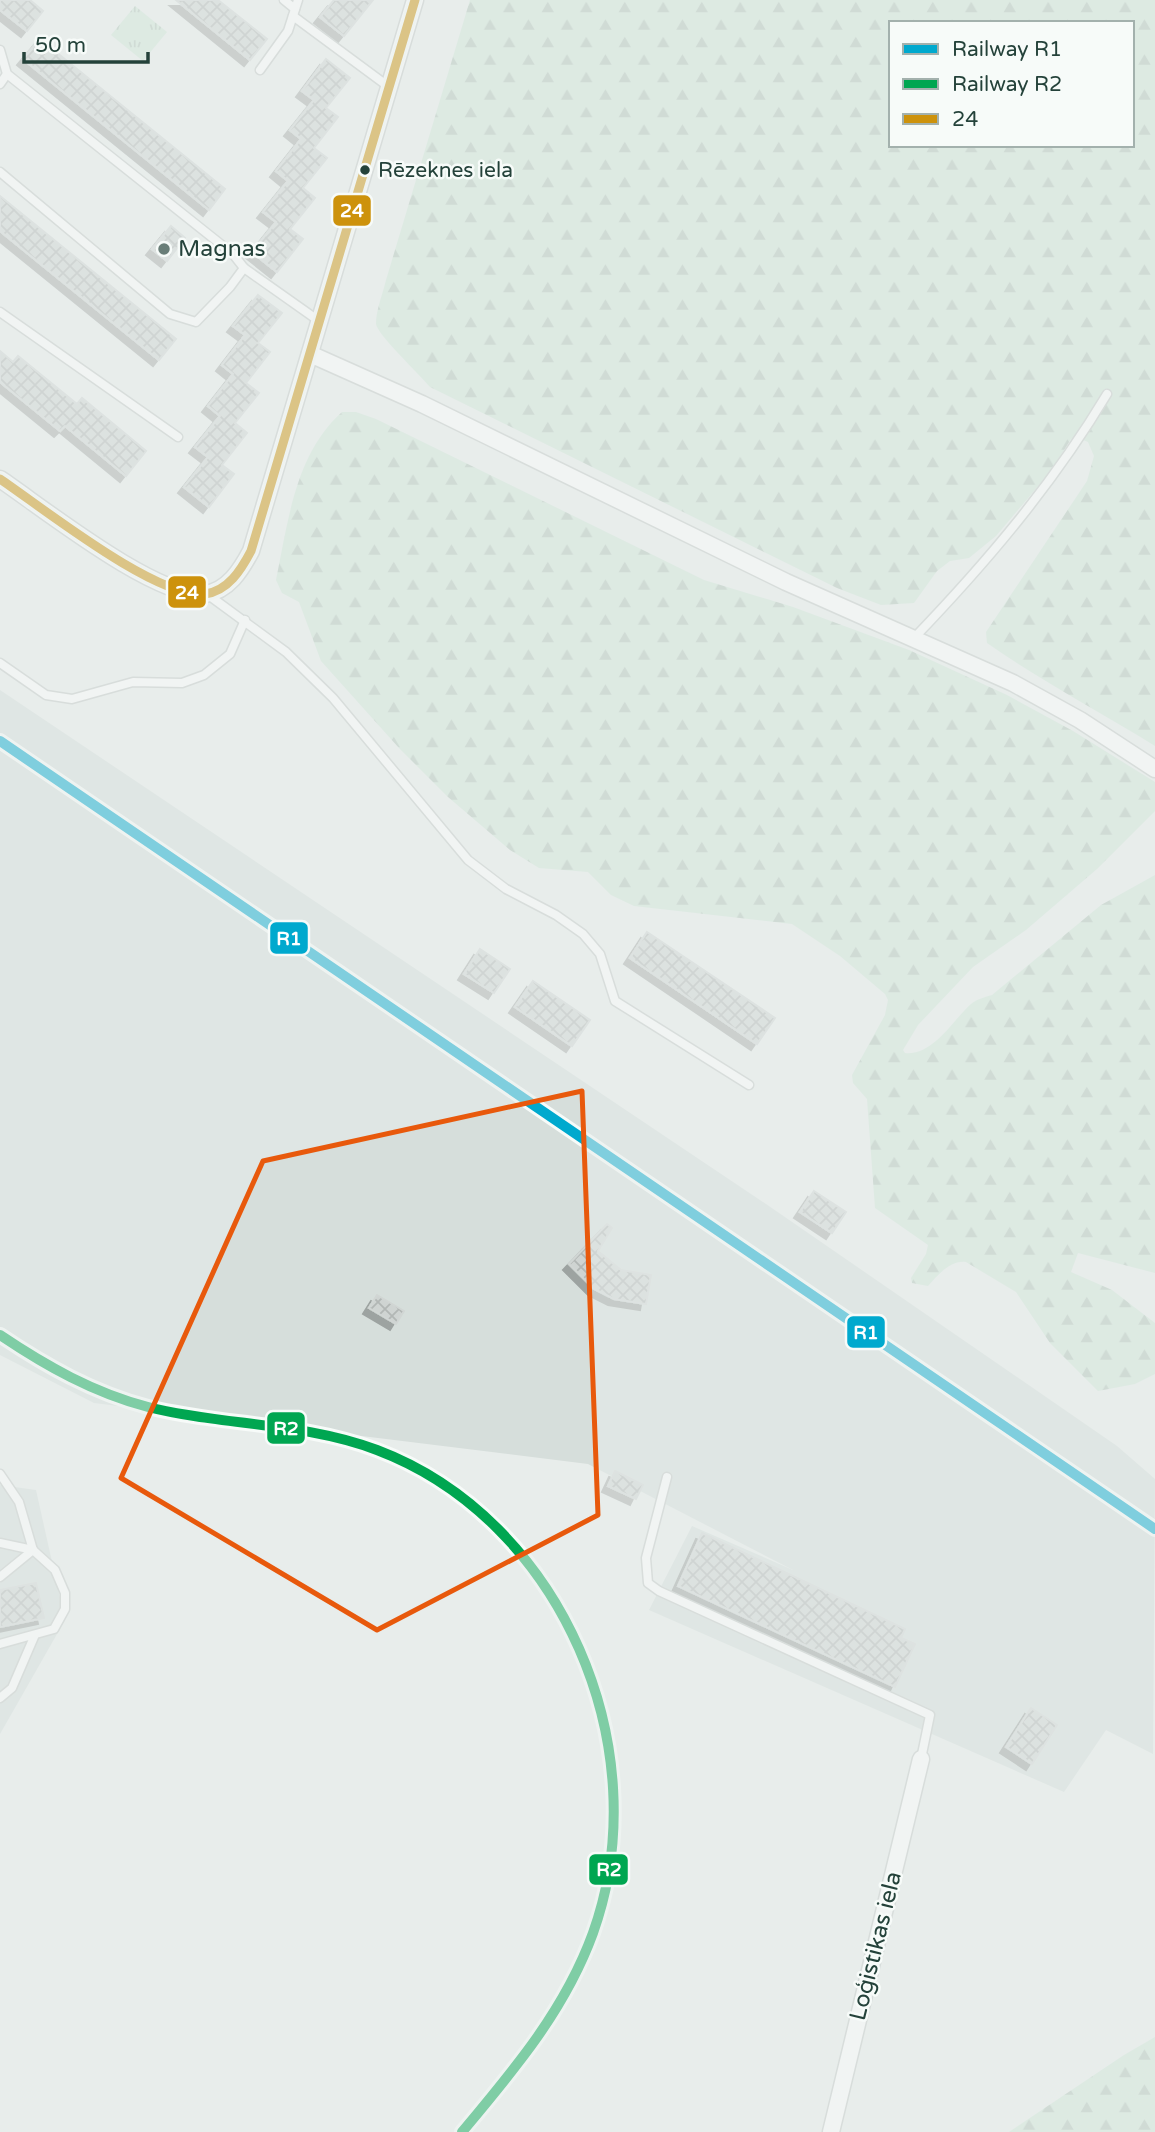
<svg xmlns="http://www.w3.org/2000/svg" width="1155" height="2132" font-family="'Varela Round',sans-serif">
	<defs>
		<pattern id="forest-firs" width="22" height="20" patternUnits="userSpaceOnUse" patternTransform="scale(1.75)"><rect width="22" height="20" fill="#d1e6d8"/><path d="M5 1l3.5 6h-7zM16 11l3.5 6h-7z" fill="#b3c6ba"/></pattern>
		<pattern id="park-tufts" width="24" height="20" patternUnits="userSpaceOnUse" patternTransform="scale(1.75)"><rect width="24" height="20" fill="#d1e6d8"/><path d="M3 7l-1-3M5 7V3M7 7l1-3M15 17l-1-3M17 17v-4M19 17l1-3" fill="none" stroke="#b3c6ba"/></pattern>
		<pattern id="building-cross-hatch" width="8" height="8" patternUnits="userSpaceOnUse" patternTransform="scale(1.75)"><rect width="8" height="8" fill="#cfd4d2"/><path d="M0 0l8 8M0 8l8-8" fill="none" stroke="#b2b7b5"/></pattern>
		<filter id="shadow"><feDropShadow dx="-6" dy="6" stdDeviation="0" flood-color="#0004"/></filter>
	</defs>
	<rect width="100%" height="100%" fill="#e8edeb"/>
	<g fill="#d6dedb">
		<polygon points="0,690 766,1204 1117,1446 1155,1479 1153,1754 1106,1730 1064,1792 649,1610 692,1526 793,1570 588,1464 94,1403 0,1355"/>
		<polygon points="0,1485 36,1490 65,1620 0,1734"/>
	</g>
	<g fill="url(#forest-firs)" fill-rule="evenodd">
		<path d="M470 0H1155V746C1099 711 1041 681 987 643L986 632 1087 481 1094 456 1088 442 1076 437 1071 439 1051 471 996 536 969 558 950 561 937 571 914 603 881 605 837 588 430 387C420 375 377 334 376 324 376 310 383 293 386 280ZM891 23H1132V145H891Z"/>
		<path d="M342 412H356L376 419 704 580 793 607 909 650 1007 695 1073 731 1155 782V811L1097 869 1026 930 973 967 918 1025 903 1050 905 1053C933 1056 953 1020 971 1004 977 999 985 997 992 995L1101 905 1155 875V1273L1078 1253 1071 1272 1112 1290 1155 1323V1374L1135 1384 1098 1391 1050 1343 1016 1292 966 1262C950 1260 938 1275 928 1286L912 1283 911 1278 926 1254 928 1245 875 1208 867 1099 853 1083 852 1075 885 1015 888 1000 885 994 840 956 792 924 634 906 611 895 588 872 539 868 510 850 448 797 399 748 321 661 299 602 282 593 276 580C288 522 295 454 342 412Z"/>
		<polygon points="1155,2037 1155,2132 1009,2132 1124,2055"/>
	</g>
	<polygon fill="url(#park-tufts)" points="135,6 167,32 143,61 111,35"/>
	<g fill="url(#building-cross-hatch)" stroke="#d1d6d4" stroke-width="2" filter="url(#shadow)">
		<polygon points="0,0 30,0 43,11 27,31 0,10"/>
		<polygon points="176,0 218,0 267,39 250,60"/>
		<polygon points="334,0 373,0 344,36 320,17"/>
		<polygon points="40,39 225,189 209,210 23,59"/>
		<polygon points="326,59 350,78 326,108 338,117 314,148 327,158 303,188 315,198 290,229 303,239 277,272 252,252 276,222 263,212 288,181 276,171 301,139 290,130 314,100 302,91"/>
		<polygon points="0,196 176,339 159,360 0,231"/>
		<polygon points="171,226 185,238 167,261 152,249"/>
		<polygon points="258,295 282,313 258,343 270,352 246,383 259,393 235,423 247,433 222,465 234,474 209,507 184,487 208,457 195,447 220,416 208,406 233,374 222,365 245,335 233,326"/>
		<polygon points="0,351 13,362 18,356 77,404 82,398 146,451 126,476 65,426 60,431 0,382"/>
		<polygon points="647,932 775,1018 757,1044 630,958"/>
		<polygon points="480,949 510,969 494,993 464,974"/>
		<polygon points="533,981 590,1020 572,1046 515,1007"/>
		<polygon points="814,1191 846,1212 832,1233 800,1212"/>
		<polygon points="607,1224 612,1228 598,1251 621,1270 651,1275 646,1304 614,1299 594,1289 569,1264"/>
		<polygon points="377,1295 404,1311 396,1324 369,1308"/>
		<polygon points="615,1471 643,1485 636,1499 608,1486"/>
		<polygon points="702,1533 905,1629 901,1638 915,1644 895,1687 678,1586"/>
		<polygon points="36,1583 44,1618 0,1627 0,1590"/>
		<polygon points="1031,1708 1057,1725 1032,1764 1006,1747"/>
	</g>
	<g fill="none" stroke-linecap="round" stroke-linejoin="round">
		<defs>
			<g id="service">
				<polyline points="284,0 295,9"/>
				<polyline points="293,16 389,87"/>
				<polyline points="0,50 7,74 233,254 244,268 319,321"/>
				<polyline points="260,70 288,31 298,0"/>
				<polyline points="0,84 7,74"/>
				<polyline points="0,172 170,314 196,322 230,287 244,268"/>
				<polyline points="0,312 178,437"/>
				<polyline points="207,594 286,652 333,698 468,860 506,889 556,915 583,934 600,954 615,1001 749,1085"/>
				<path d="M914 638C987 562 1053 484 1107 394"/>
				<polyline points="0,663 46,695 72,699 133,682 182,683 204,675 230,654 245,620"/>
				<polyline points="0,1474 19,1502 33,1550 55,1570 65,1593 65,1609 54,1629 0,1644"/>
				<polyline points="667,1477 646,1558 648,1583 659,1591 930,1715 921,1759"/>
				<polyline points="0,1543 33,1550"/>
				<polyline points="0,1577 33,1550"/>
				<polyline points="0,1698 12,1688 34,1637"/>
			</g>
			<g id="minor">
				<polyline points="310,354 422,404 786,582 1013,683 1080,720 1155,769"/>
				<path d="M0 479C43 508 157 599 205 594 228 591 241 570 251 551L415 0"/>
				<polyline points="831,2132 921,1759"/>
			</g>
		</defs>
		<use href="#service" stroke="#c5cac8" stroke-width="11"/>
		<use href="#minor" stroke="#c5cac8" stroke-width="19"/>
		<use href="#service" stroke="#fcfcfc" stroke-width="8"/>
		<use href="#minor" stroke="#fcfcfc" stroke-width="16"/>
		<defs>
			<path id="bus-1" d="M0 479C43 508 157 599 205 594 228 591 241 570 251 551L415 0"/>
		</defs>
		<use href="#bus-1" stroke="#f7fbf9" stroke-width="14"/>
		<use href="#bus-1" stroke="#cd920c" stroke-width="9"/>
		<defs>
			<polyline id="rail-1" points="0,741 1155,1529"/>
			<path id="rail-2" d="M0 1335C46 1366 94 1393 148 1407 223 1426 304 1422 377 1450 562 1520 659 1749 593 1933 565 2010 514 2070 462 2132"/>
		</defs>
		<use href="#rail-1" stroke="#f7fbf9" stroke-width="16"/>
		<use href="#rail-2" stroke="#f7fbf9" stroke-width="16"/>
		<use href="#rail-1" stroke="#00a9ce" stroke-width="10"/>
		<use href="#rail-2" stroke="#00a651" stroke-width="10"/>
	</g>
	<path d="M0 0H1155V2132H0ZM582 1091 598 1515 377 1630 121 1478 263 1161Z" fill="#e8edeb" fill-opacity=".55" fill-rule="evenodd"/>
	<path fill="none" stroke="#e8590c" stroke-width="5" stroke-linejoin="round" d="M582 1091 598 1515 377 1630 121 1478 263 1161Z"/>
	<circle fill="#24423a" stroke="#f7fbf9" stroke-width="2.5" cx="365" cy="170" r="6"/>
	<circle fill="#697e78" stroke="#f7fbf9" stroke-width="2.5" cx="164" cy="249" r="7"/>
	<g text-anchor="middle" dominant-baseline="central" stroke-width="5" stroke-linejoin="round" paint-order="stroke">
		<g font-size="21" fill="#24423a" stroke="#f7fbf9" text-anchor="start">
			<text x="378" y="170">Rēzeknes iela</text>
		</g>
		<g font-size="23" fill="#24423a" stroke="#f7fbf9" text-anchor="start">
			<text x="178" y="249">Magnas</text>
		</g>
		<g font-size="23" fill="#24423a" stroke="#f7fbf9">
			<text transform="translate(876 1946) rotate(-76)">Loģistikas iela</text>
		</g>
	</g>
	<g stroke="#f7fbf9" stroke-width="2.5">
		<rect x="332" y="194" width="40" height="33" rx="7" fill="#cd920c"/>
		<rect x="167" y="575" width="40" height="34" rx="7" fill="#cd920c"/>
		<rect x="269" y="921" width="40" height="34" rx="7" fill="#00a9ce"/>
		<rect x="846" y="1315" width="40" height="34" rx="7" fill="#00a9ce"/>
		<rect x="266" y="1411" width="40" height="34" rx="7" fill="#00a651"/>
		<rect x="588" y="1853" width="41" height="33" rx="7" fill="#00a651"/>
	</g>
	<g font-size="19" text-anchor="middle" font-weight="bold" fill="#fff">
		<text x="352" y="217">24</text>
		<text x="187" y="599">24</text>
		<text x="289" y="945">R1</text>
		<text x="866" y="1339">R1</text>
		<text x="286" y="1435">R2</text>
		<text x="609" y="1876">R2</text>
	</g>
	<rect x="889" y="21" width="245" height="126" fill="#f7fbf9" stroke="#a3b1ad" stroke-width="2"/>
	<rect x="903" y="44" width="35" height="10" fill="#00a9ce" stroke="#a3b1ad" stroke-width="2"/>
	<text x="952" y="56" font-size="21" fill="#24423a">Railway R1</text>
	<rect x="903" y="79" width="35" height="10" fill="#00a651" stroke="#a3b1ad" stroke-width="2"/>
	<text x="952" y="91" font-size="21" fill="#24423a">Railway R2</text>
	<rect x="903" y="114" width="35" height="10" fill="#cd920c" stroke="#a3b1ad" stroke-width="2"/>
	<text x="952" y="126" font-size="21" fill="#24423a">24</text>
	<path d="M24 52v10h124v-10" fill="none" stroke="#24423a" stroke-width="3.5"/>
	<text x="35" y="52" font-size="21" fill="#24423a" stroke="#f7fbf9" stroke-width="5" paint-order="stroke">50 m</text>
</svg>
